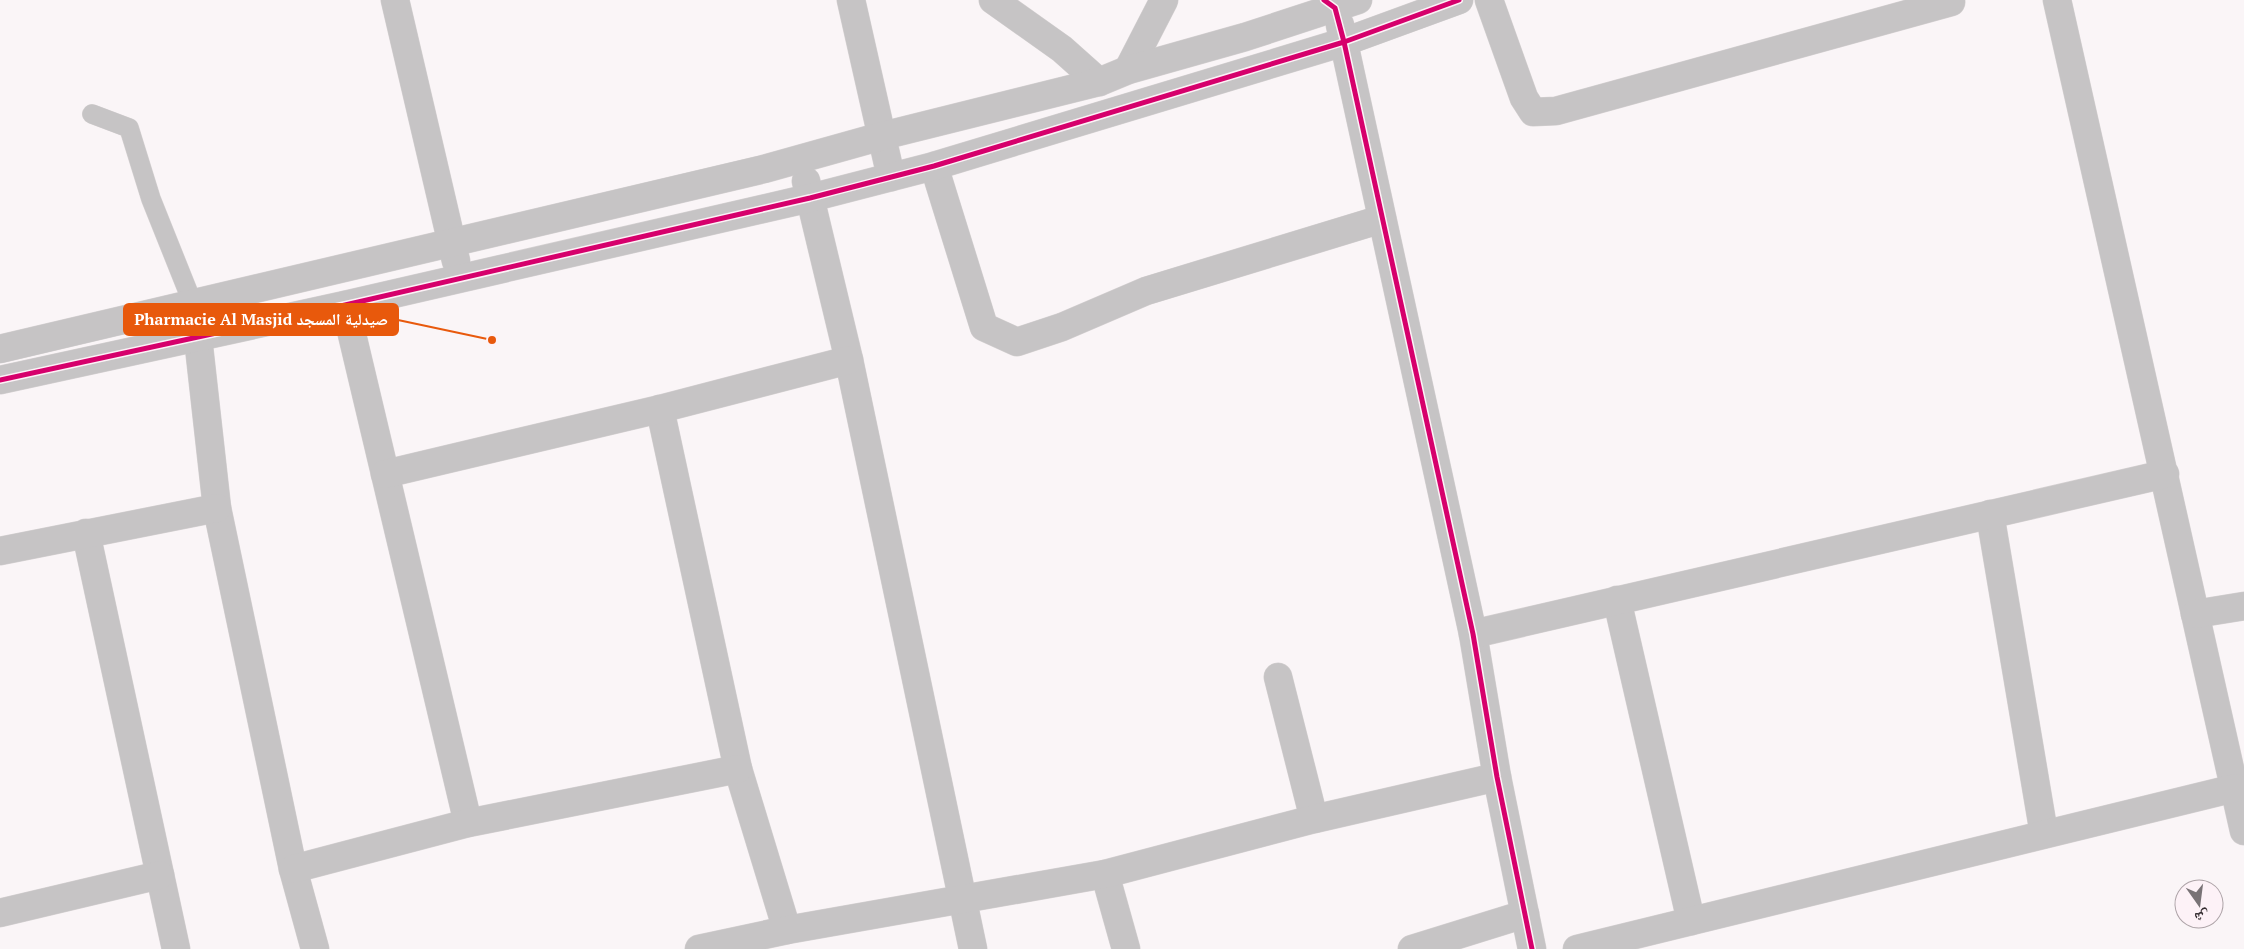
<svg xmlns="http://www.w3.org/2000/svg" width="2244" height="949" font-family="'PT Serif','Noto Naskh Arabic',serif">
	<rect width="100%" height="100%" fill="#faf5f7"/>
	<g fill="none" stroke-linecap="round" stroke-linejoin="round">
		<defs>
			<polyline id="lane" points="92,114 129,128 151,199 193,304"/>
			<g id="street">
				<polyline points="395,0 456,261"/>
				<polyline points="851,0 891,177"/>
				<polyline points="993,0 1062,49 1099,82"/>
				<polyline points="1489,0 1524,98 1533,112 1556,111 1951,2"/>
				<polyline points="2057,0 2244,831"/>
				<polyline points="1340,25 1473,634 1497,777 1532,949"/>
				<polyline points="1128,70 1164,0"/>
				<polyline points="934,166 984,327 1017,342 1062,327 1146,291 1382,219"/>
				<polyline points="806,181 849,360 973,949"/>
				<polyline points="345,305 468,823"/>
				<polyline points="196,320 217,508 293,869 315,949"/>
				<polyline points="0,349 764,169 882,136 1099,82 1128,70 1245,37 1358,0"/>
				<polyline points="0,380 345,305 810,198 934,166 1344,42 1459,0"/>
				<polyline points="660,409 738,769 787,930"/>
				<polyline points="385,474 660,409 849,360"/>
				<polyline points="1990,514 2044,834"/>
				<polyline points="86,533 176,949"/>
				<polyline points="0,551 217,508"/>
				<polyline points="1617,600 1691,921"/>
				<polyline points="2195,614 2244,606"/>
				<polyline points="1473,634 2165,474"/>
				<polyline points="1278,677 1314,819"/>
				<polyline points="293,869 468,823 738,769"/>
				<polyline points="1105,874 1126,949"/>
				<polyline points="0,913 160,875"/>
				<polyline points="699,949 787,930 1105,874 1314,819 1497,777"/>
				<polyline points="1412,949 1525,914"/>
				<polyline points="1577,949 2235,788"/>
			</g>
		</defs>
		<use href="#lane" stroke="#d6d2d3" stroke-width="20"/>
		<use href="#street" stroke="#d6d2d3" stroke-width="29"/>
		<use href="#lane" stroke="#c6c4c5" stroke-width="19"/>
		<use href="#street" stroke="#c6c4c5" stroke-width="28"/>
		<defs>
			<g id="cycleway">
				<polyline points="1324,0 1335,8 1344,42 1473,634 1497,777 1532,949"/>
				<polyline points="0,380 345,305 810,198 934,166 1344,42 1459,0"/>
			</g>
		</defs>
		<use href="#cycleway" stroke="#fdf2f7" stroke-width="8"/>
		<use href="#cycleway" stroke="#d6006c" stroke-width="5"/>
	</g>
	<path fill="none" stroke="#e8590c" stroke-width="2" d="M492 340L398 320"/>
	<circle fill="#e8590c" stroke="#fdf2f7" stroke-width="2" cx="492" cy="340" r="5"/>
	<rect fill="#e8590c" stroke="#e8590c" stroke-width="2" x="124" y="304" width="274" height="31" rx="5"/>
	<g font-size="16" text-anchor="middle" font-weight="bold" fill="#fff">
		<text x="261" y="325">Pharmacie Al Masjid صيدلية المسجد</text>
	</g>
	<g transform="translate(2199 904) rotate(166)"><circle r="24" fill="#fdf2f7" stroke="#ada3a7"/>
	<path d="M0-4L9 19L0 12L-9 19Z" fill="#797376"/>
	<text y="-8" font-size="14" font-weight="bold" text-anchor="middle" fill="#342d30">ش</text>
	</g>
</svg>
